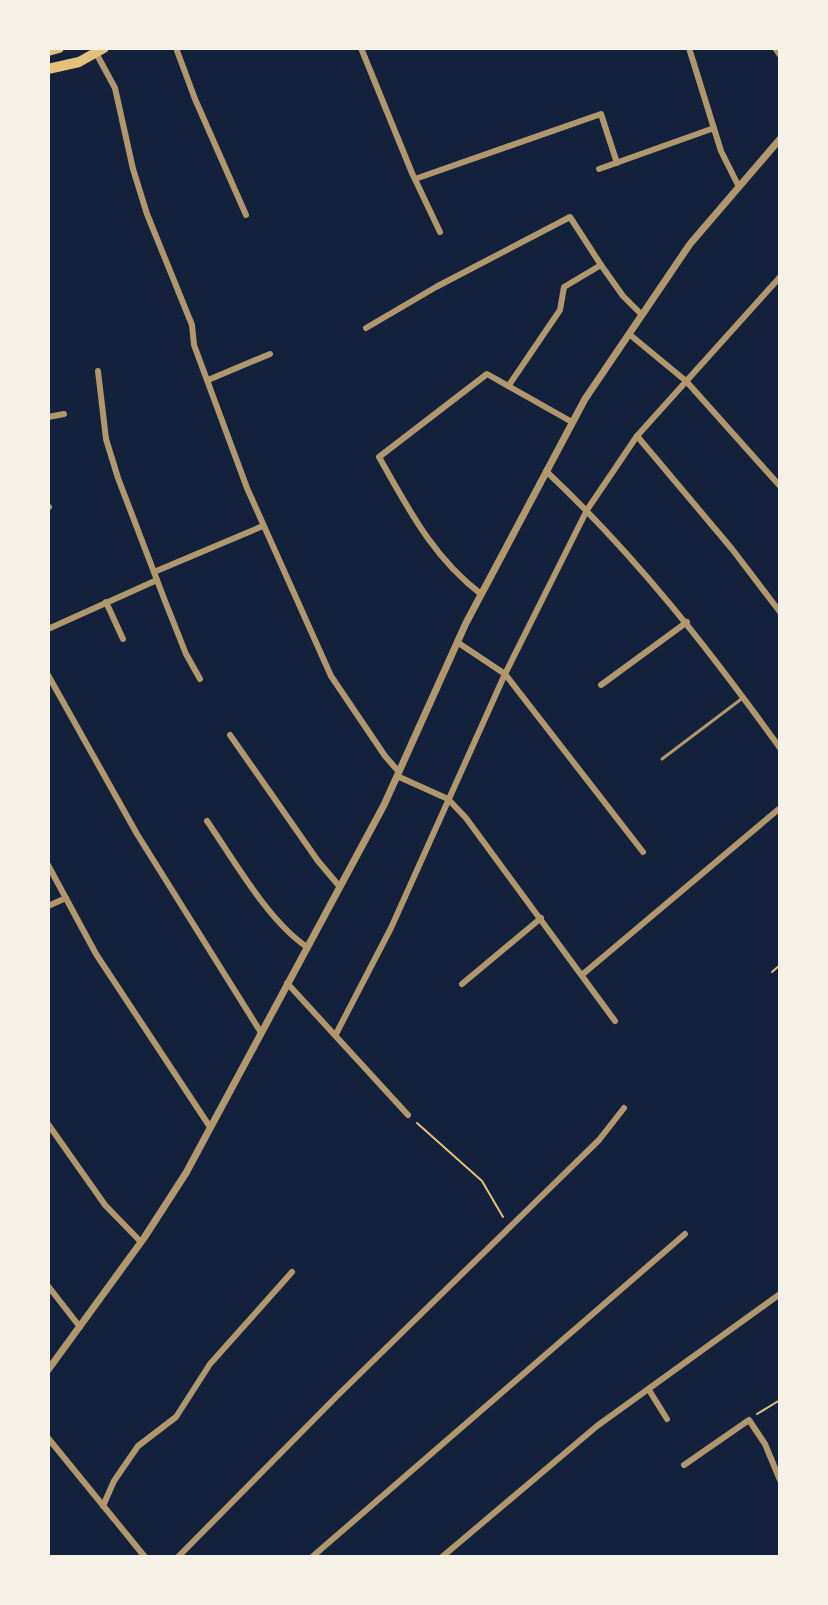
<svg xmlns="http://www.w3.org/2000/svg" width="828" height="1605" font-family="Overpass,sans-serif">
	<rect width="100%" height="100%" fill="#14213d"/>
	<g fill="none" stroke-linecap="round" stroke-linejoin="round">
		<g stroke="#e5c07b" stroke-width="2">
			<polyline points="772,972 780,965"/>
			<polyline points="417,1123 482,1181 503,1217"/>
			<polyline points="757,1414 780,1400"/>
		</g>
		<polyline stroke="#b1986c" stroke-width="3" points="662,759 744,697"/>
		<g stroke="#b1986c" stroke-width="6">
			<polyline points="176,48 195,99 246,215"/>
			<polyline points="361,48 412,173 440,232"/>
			<polyline points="689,48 721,151 739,187"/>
			<polyline points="775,48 780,55"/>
			<polyline points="96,53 115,88 133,169 147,214 192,325 194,345 247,488 331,676 385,756 399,772"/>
			<polyline points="599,169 714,128"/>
			<polyline points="415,179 601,114 617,163"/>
			<polyline points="366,328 436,287 570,217 601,265"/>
			<polyline points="629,334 686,381 780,486"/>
			<polyline points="98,371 106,439 118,478 165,601 186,654 200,679"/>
			<polyline points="208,380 270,354"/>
			<polyline points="509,385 560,310 564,287 601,265 623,296 642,315"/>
			<polyline points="48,417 64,414"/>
			<polyline points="637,436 732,549 780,612"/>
			<path d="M546 471C636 556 708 648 780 748"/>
			<polyline points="48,508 49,507"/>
			<polyline points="154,572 263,526"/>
			<path d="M481 594C433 558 408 508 379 457L487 374 572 422"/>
			<polyline points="106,602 123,639"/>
			<polyline points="48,629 157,580"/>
			<polyline points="457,642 505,674 643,852"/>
			<polyline points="48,675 137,834 260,1031"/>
			<polyline points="601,685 687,622"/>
			<polyline points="230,735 318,861 340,887"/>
			<polyline points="397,776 448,799 466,818 615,1021"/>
			<path d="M207 821C234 860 268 921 307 947"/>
			<polyline points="48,865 96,954 210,1127"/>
			<polyline points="48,906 66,898"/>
			<polyline points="583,974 780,808"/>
			<polyline points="287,983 408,1115"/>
			<polyline points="462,984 541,918"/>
			<polyline points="336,1034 391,928 505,674 587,510 637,436 780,277"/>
			<polyline points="48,1124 105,1205 141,1242"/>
			<polyline points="48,1286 80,1327"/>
			<polyline points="649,1390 667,1419"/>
			<polyline points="48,1438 145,1557"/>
			<polyline points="684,1465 749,1420 765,1444 780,1480"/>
			<polyline points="103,1506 114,1481 138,1446 176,1417 210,1364 292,1272"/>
			<polyline points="178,1557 337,1396 599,1140 624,1108"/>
			<polyline points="312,1557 685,1234"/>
			<polyline points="442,1557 597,1426 780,1294"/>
		</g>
		<polyline stroke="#b1986c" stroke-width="7" points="48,1370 144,1238 186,1173 384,805 466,623 585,399 690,244 780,139"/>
		<g stroke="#e5c07b" stroke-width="10">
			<polyline points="48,51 59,48"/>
			<polyline points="48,69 79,62 104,48"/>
		</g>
	</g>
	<rect width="828" height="1605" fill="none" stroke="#f6f1e7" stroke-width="100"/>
</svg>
